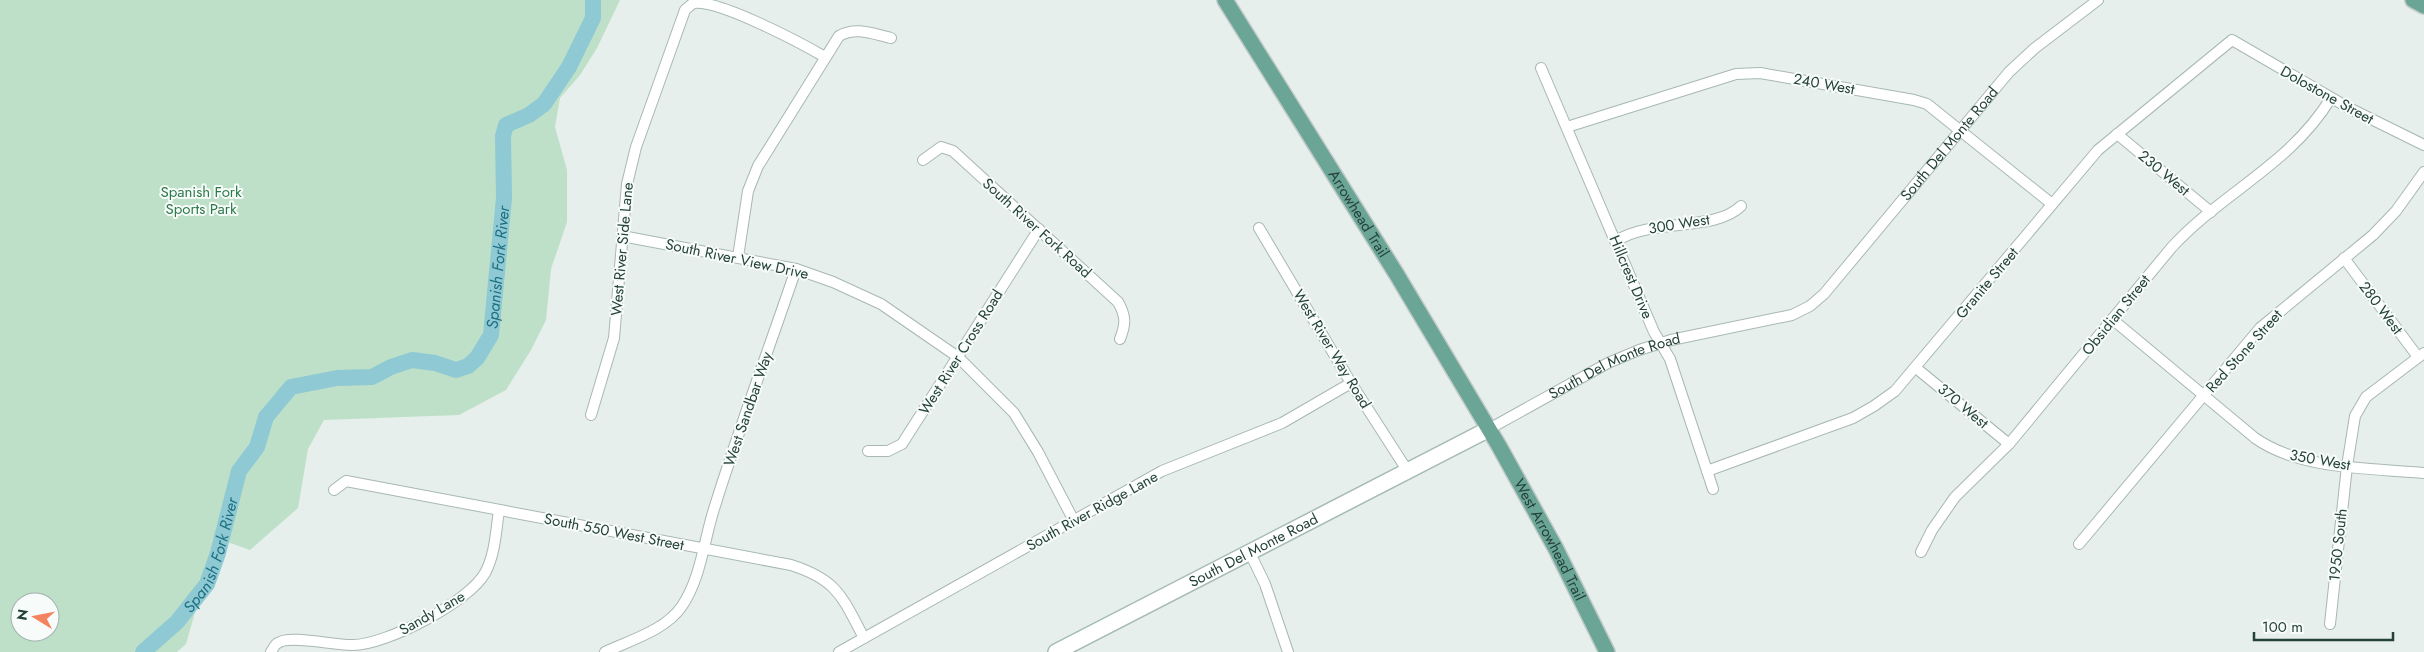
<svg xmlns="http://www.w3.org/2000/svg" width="2424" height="652" font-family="Jost,sans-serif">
	<rect width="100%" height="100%" fill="#e6efeb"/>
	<path fill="#bfe0c8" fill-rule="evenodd" d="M0 0H620L597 48 580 75 560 98 555 127 567 170V222L551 269 546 320 531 350 506 390 459 415 324 420 308 449 298 508 250 550 216 538 186 644 177 652H0ZM20 602H50V632H20Z"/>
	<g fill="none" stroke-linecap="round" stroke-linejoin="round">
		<path stroke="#8ec9d4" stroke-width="16" id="s1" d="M143 652 177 622 207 584 218 553 239 471 257 447 266 417 291 387 337 378 372 377 391 367 412 360 435 363 456 370 468 366 477 358 491 335 504 198 503 136 506 125 529 115 544 104 569 67 593 18V0"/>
		<defs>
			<g id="street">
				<polyline points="1541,68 1654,332 1670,359 1713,489"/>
				<polyline points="1567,127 1736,74 1760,73 1914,100 1927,104 2052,204"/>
				<polyline points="2117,134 2211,212"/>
				<path d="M923 160 941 147 953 151 1118 302C1126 316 1126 324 1120 339"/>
				<polyline points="1259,228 1351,383 1407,470"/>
				<polyline points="622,236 796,269 833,282 881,304 958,357 1014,413 1038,452 1074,521"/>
				<path d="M1616 241C1651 218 1715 232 1741 206"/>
				<path d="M738 257 748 191 758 166 839 36C856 26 873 34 891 38"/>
				<polyline points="2344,258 2418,357"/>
				<path d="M2112 319 2255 438C2300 470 2370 468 2424 473"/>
				<polyline points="1916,368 2009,444"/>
				<path d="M591 415 614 338 627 184 636 147 685 10C688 8 691 4 694 3 720 0 801 43 825 57"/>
				<path id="s2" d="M1489 429 1608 363 1639 350 1671 340 1792 315 1810 306 1824 294 2009 72 2035 48 2098 0"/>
				<polyline points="868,451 888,451 902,444 1039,229"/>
				<polyline points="1707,471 1853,418 1874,406 1895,391 2098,150 2232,40 2349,108 2424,145"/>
				<path d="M334 490 346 481 791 565C838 580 842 597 864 638"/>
				<polyline points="2079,544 2260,328 2373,235 2396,211 2424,172"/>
				<polyline points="1249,551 1265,584 1288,652"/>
				<path d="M1921 552 1932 530 1955 497 2009 444 2172 247C2224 191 2290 165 2331 98"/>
				<polyline points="2330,624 2347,466 2355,416 2366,397 2424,353"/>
				<path d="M271 652C273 649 275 644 278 643 289 634 336 646 353 645 386 645 469 602 485 573 495 555 496 531 499 510"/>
				<path d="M605 652C631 640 666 630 682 606 701 578 704 540 714 509 739 428 769 349 796 269"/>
				<polyline points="839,652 1162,471 1282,423 1351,383"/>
			</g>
			<g id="secondary">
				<path id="s3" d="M1056 652 1489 429"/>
			</g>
			<g id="primary">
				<path id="s4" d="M1225 0 1397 275 1499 446 1556 549 1607 652"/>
				<polyline points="2413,0 2424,6"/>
			</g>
		</defs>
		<use href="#street" stroke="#a8b8b2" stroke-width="12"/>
		<use href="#secondary" stroke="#a4bbb3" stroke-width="18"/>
		<use href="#primary" stroke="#c2cac8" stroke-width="18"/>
		<use href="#street" stroke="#fff" stroke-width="10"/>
		<use href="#secondary" stroke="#fff" stroke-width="15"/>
		<use href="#primary" stroke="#6aa596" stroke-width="15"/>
	</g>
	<g text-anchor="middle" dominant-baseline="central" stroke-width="4" stroke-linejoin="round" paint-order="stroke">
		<g font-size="15" fill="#24423a" stroke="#f7fbf9">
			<text transform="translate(1824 84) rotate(10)">240 West</text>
			<text transform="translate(2327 95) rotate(29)">Dolostone Street</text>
			<text stroke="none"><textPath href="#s2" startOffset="561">South Del Monte Road</textPath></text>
			<text transform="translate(2164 173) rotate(40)">230 West</text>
			<text stroke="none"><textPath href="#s4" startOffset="252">Arrowhead Trail</textPath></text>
			<text transform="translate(1679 224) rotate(-9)">300 West</text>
			<text transform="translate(1037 228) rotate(42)">South River Fork Road</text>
			<text transform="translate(622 249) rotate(-85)">West River Side Lane</text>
			<text transform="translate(737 259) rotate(12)">South River View Drive</text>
			<text transform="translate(1631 277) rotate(67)">Hillcrest Drive</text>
			<text transform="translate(1987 283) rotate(-50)">Granite Street</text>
			<text transform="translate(2381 308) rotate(53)">280 West</text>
			<text transform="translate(2116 315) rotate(-51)">Obsidian Street</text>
			<text transform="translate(1332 349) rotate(59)">West River Way Road</text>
			<text transform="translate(2244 351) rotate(-48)">Red Stone Street</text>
			<text transform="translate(961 352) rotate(-58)">West River Cross Road</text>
			<text stroke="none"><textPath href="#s2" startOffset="141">South Del Monte Road</textPath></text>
			<text transform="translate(1963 406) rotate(40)">370 West</text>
			<text transform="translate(748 409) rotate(-71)">West Sandbar Way</text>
			<text transform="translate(2320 460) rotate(10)">350 West</text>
			<text transform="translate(1092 511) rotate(-29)">South River Ridge Lane</text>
			<text transform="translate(614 532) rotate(11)">South 550 West Street</text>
			<text stroke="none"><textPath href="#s4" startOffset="630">West Arrowhead Trail</textPath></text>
			<text transform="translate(2338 545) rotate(-84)">1950 South</text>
			<text stroke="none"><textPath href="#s3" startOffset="222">South Del Monte Road</textPath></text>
			<text transform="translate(432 613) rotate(-30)">Sandy Lane</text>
		</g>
		<g font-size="15" fill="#2d7a4b" stroke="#f7fbf9">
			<text x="201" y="192">Spanish Fork<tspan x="201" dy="17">Sports Park</tspan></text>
		</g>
		<g font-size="16" font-style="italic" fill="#1c6f80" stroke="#f7fbf9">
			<text stroke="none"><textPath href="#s1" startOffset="602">Spanish Fork River</textPath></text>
			<text stroke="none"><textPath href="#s1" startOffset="122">Spanish Fork River</textPath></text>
		</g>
	</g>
	<g transform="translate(35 617) rotate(280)"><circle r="24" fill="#f7fbf9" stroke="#a3b1ad"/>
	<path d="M0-4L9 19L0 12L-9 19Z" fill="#f4845f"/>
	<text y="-8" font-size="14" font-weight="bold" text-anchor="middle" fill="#24423a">N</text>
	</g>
	<path d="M2254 632v8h139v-8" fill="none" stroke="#24423a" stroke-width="2.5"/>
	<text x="2262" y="632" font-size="15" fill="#24423a" stroke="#f7fbf9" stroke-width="4" paint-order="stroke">100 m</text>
</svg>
